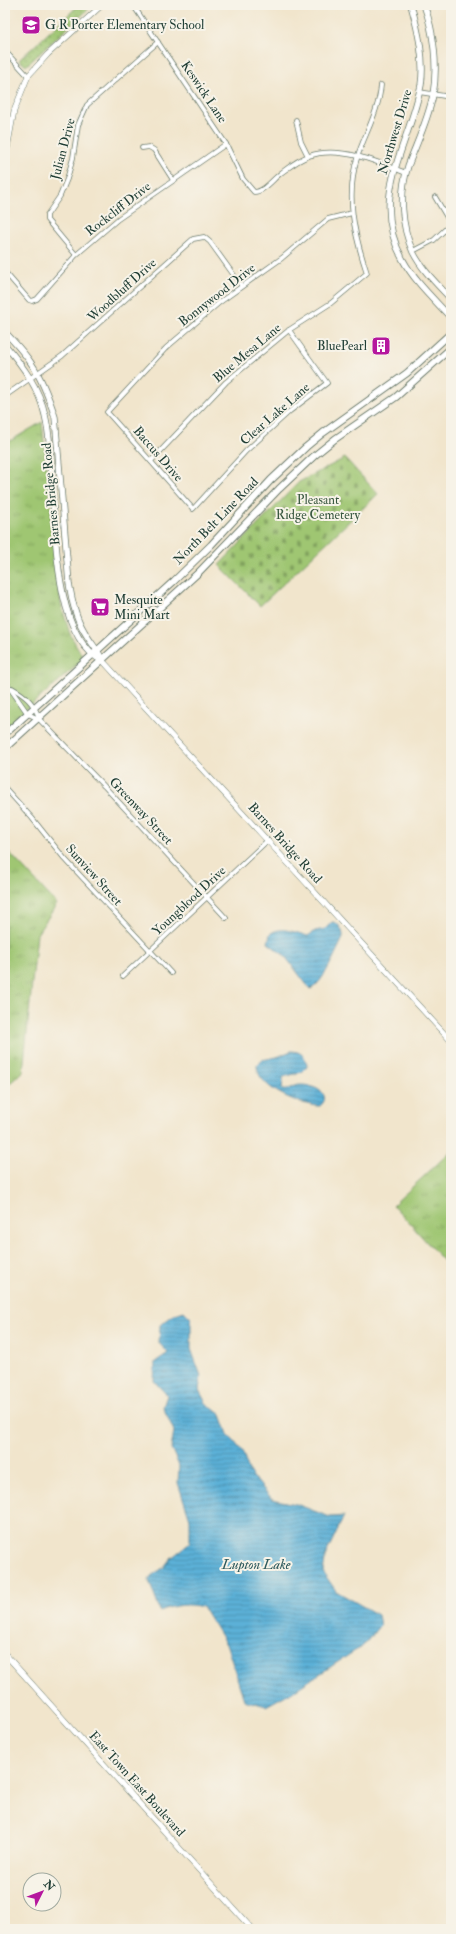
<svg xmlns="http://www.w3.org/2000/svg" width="456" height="1934" font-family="'IM FELL Double Pica',serif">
	<defs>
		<pattern id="grass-tufts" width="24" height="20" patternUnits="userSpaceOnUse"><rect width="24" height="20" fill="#9fc672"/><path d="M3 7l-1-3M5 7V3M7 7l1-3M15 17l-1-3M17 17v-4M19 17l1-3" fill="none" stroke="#81a25e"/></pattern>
		<pattern id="cemetery-stones" width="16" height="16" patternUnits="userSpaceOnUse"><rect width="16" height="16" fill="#9fc672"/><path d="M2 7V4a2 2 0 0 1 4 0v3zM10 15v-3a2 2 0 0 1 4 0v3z" fill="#81a25e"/></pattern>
		<pattern id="park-dots" width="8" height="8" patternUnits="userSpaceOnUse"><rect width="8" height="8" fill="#9fc672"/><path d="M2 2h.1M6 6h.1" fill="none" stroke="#81a25e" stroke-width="1.8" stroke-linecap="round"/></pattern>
		<pattern id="water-rules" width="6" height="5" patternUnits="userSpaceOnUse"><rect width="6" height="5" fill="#5cb0d7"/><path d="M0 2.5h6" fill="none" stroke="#4b90af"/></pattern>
	</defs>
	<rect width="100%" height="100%" fill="#f7f3e8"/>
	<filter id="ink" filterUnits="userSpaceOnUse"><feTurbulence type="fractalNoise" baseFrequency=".025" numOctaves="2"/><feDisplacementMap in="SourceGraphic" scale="8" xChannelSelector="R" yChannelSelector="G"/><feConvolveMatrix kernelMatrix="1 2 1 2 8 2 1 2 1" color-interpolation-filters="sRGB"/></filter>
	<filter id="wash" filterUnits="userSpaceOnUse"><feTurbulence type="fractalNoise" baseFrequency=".012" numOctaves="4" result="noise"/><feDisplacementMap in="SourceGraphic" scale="16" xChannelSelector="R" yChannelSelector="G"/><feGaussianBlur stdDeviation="0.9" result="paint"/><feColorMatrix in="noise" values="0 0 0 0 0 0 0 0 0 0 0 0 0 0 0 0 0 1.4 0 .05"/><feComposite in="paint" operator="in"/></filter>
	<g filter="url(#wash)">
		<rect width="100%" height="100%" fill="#f1e5cc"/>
		<g fill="url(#grass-tufts)" stroke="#5f8253">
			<polygon points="42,422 61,604 70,634 84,659 5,728 5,444"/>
			<polygon points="5,848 57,904 37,934 23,1072 5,1087"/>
			<polygon points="451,1151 451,1269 393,1205"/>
		</g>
		<polygon fill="url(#cemetery-stones)" stroke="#5f8253" points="345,458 378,494 260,606 219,565 299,482"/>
		<polygon fill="url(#park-dots)" stroke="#5f8253" points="79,5 93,5 26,66 19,60"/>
		<g fill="url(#water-rules)" stroke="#3e7686">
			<path d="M332 922C339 922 344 932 343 938 337 950 322 986 310 989L284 955 268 943 270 934C281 925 296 933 308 936L315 931 325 929Z"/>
			<path d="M291 1051C301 1051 307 1057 307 1067L302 1072 283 1077 282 1090C289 1091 294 1085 300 1085 312 1084 334 1094 320 1106 302 1106 256 1088 257 1065L262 1060 277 1057Z"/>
			<path d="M184 1311 191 1318V1349L201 1376 199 1390 206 1403 221 1415 228 1434 242 1451 250 1473 272 1499 296 1504 330 1517 344 1516 326 1554 323 1572 336 1591 378 1615 380 1625 364 1645 295 1690 266 1706 244 1700 227 1646 203 1607C187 1603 175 1605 160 1611L149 1581 151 1576 163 1568 171 1558 190 1543V1519L178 1483 179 1466 171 1448 174 1431 163 1407 167 1395 154 1381 155 1362 168 1353 159 1343 160 1325 175 1314Z"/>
		</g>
	</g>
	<g filter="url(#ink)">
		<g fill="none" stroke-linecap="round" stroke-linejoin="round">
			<defs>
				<g id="minor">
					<path d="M133 5 226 144 243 179 254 192C264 192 273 179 281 173 289 167 299 159 309 156 338 145 379 162 406 173"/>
					<polyline points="5,51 28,76"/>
					<polyline points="419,92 451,97"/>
					<polyline points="296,120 301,142 308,156"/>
					<polyline points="142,148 149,147 154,150 173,180"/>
					<polyline points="435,197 451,224"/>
					<polyline points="413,251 434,240 451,224"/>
					<polyline points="76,255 47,220 47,215 60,196 67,179 73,158 78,125 87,105 158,42"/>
					<polyline points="5,272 29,300 32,301 37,299 76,255 118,219 226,144"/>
					<polyline points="289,330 327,383 290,411 246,451 193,509 107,412 166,348 220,302 282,258 328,219 352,213"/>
					<polyline points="5,396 62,356 193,239 204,237 210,242 241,285"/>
					<path d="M151 461 226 382 289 330 331 303 367 273C354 234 345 195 358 155 366 132 379 110 381 85"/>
					<polyline points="5,681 28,714 39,719 104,786 226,918"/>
					<path d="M12 688C26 696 34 703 39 718"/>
					<polyline points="5,788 32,818 64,858 171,973"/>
					<polyline points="123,976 268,840"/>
				</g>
				<g id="tertiary">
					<polyline points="5,160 14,111 28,76 48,54 102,5"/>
					<polyline points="103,661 451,1041"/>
					<polyline points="5,1654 252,1929"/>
				</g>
				<g id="secondary">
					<path d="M411 5C418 30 425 59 421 85 409 147 368 196 403 260 415 282 434 299 451 318"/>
					<path d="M424 5C434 32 438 66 433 95 428 120 417 142 408 166 399 193 401 226 413 252 422 270 437 284 451 299"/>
					<path d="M5 332C14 342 24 352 31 363 42 379 49 398 55 417L69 583C72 600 75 616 84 631 90 642 98 650 103 661"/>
					<path d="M5 345C23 366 39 388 45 415 60 474 41 632 103 661"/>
				</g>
				<g id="primary">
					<polyline points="5,734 174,581 211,545 271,480 306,447 323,433 407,373 451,333"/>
					<polyline points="5,748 198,573 279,489 314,456 335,439 396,397 451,348"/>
				</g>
			</defs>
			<use href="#minor" stroke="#687869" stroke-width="5.5"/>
			<use href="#tertiary" stroke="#687869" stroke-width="6"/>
			<use href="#secondary" stroke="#687869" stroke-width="7"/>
			<use href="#primary" stroke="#687869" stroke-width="8"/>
			<use href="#minor" stroke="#fff" stroke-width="4"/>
			<use href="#tertiary" stroke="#fff" stroke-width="5"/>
			<use href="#secondary" stroke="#fff" stroke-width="5.5"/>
			<use href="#primary" stroke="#fff" stroke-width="6"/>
		</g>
	</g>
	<defs>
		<symbol id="school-square" viewBox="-11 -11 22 22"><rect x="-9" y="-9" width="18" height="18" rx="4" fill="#b5179e" stroke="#f7f3e8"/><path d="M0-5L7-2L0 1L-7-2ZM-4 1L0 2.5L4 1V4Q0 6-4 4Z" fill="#fff"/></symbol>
		<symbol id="building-square" viewBox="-11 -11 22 22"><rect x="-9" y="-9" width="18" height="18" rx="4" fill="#b5179e" stroke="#f7f3e8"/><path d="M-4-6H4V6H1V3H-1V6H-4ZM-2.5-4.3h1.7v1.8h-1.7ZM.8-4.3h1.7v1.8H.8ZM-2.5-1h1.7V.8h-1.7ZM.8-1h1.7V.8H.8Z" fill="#fff"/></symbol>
		<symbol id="supermarket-square" viewBox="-11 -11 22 22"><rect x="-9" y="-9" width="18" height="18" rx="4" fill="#b5179e" stroke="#f7f3e8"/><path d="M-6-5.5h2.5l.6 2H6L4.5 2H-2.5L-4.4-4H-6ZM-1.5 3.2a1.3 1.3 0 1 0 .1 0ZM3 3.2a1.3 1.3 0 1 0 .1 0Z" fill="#fff"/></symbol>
	</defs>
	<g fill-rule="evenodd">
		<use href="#school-square" x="20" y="14" width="22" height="22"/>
		<use href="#building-square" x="370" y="335" width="22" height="22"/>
		<use href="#supermarket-square" x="89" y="596" width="22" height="22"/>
	</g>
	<g text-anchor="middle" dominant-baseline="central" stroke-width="4" stroke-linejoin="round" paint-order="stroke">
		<g font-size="13" fill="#1f3d34" stroke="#f7f3e8" text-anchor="start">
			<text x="45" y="25">G R Porter Elementary School</text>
			<text x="367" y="346" text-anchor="end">BluePearl</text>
			<text x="114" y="600">Mesquite<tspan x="114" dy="15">Mini Mart</tspan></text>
		</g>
		<g font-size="13" fill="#1f3d34" stroke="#f7f3e8">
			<text transform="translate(204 92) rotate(56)">Keswick Lane</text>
			<text transform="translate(395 132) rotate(-73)">Northwest Drive</text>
			<text transform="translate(63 149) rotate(-75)">Julian Drive</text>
			<text transform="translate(118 209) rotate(-38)">Rockcliff Drive</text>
			<text transform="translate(122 290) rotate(-42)">Woodbluff Drive</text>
			<text transform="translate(217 295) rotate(-38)">Bonnywood Drive</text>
			<text transform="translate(247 353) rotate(-40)">Blue Mesa Lane</text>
			<text transform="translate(275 414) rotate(-41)">Clear Lake Lane</text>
			<text transform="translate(158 454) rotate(49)">Baccus Drive</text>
			<text transform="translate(51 494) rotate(-95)">Barnes Bridge Road</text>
			<text transform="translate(216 521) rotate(-46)">North Belt Line Road</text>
			<text transform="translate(141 811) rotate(47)">Greenway Street</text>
			<text transform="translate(285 843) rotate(48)">Barnes Bridge Road</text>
			<text transform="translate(94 875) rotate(48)">Sunview Street</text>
			<text transform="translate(189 901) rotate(-43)">Youngblood Drive</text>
			<text transform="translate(137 1784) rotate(48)">East Town East Boulevard</text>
		</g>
		<g font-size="13" fill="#395840" stroke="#f7f3e8">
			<text x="318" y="500">Pleasant<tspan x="318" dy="15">Ridge Cemetery</tspan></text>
		</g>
		<g font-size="14" font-style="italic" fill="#2e5a5d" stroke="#f7f3e8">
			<text x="256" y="1564">Lupton Lake</text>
		</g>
	</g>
	<rect width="456" height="1934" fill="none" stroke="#f7f3e8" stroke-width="20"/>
	<g transform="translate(42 1892) rotate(48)"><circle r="19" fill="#f7f3e8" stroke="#a1aaa0"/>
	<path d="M0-3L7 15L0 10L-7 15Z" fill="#b5179e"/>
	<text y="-6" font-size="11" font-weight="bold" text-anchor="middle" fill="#1f3d34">N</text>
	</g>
</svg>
